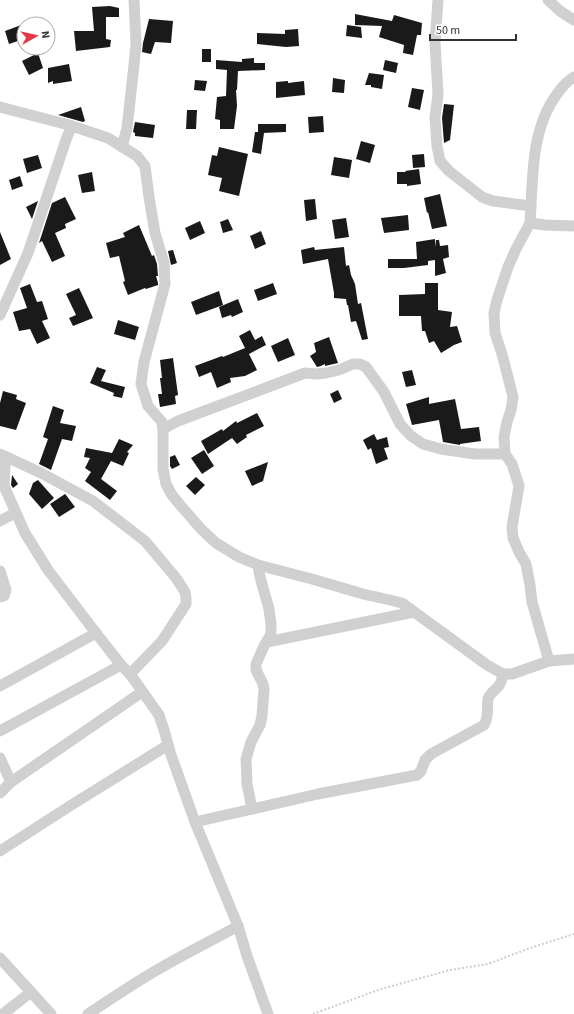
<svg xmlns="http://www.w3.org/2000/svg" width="574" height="1014" font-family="'Source Sans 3',sans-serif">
	<rect width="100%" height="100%" fill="#fff"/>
	<g fill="#1a1a1a">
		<polygon points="110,6 119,8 119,17 106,17 106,39 111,40 110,47 76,51 74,31 94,31 92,7"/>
		<polygon points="355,14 392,21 394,15 422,23 421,35 417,35 413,55 403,53 404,45 379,37 382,26 355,25"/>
		<polygon points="149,19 173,21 171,43 155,42 151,54 142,52 143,43"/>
		<polygon points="24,24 24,39 9,44 5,31"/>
		<polygon points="347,25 361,27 362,38 346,36"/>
		<polygon points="298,29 299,46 286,47 257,44 257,33 285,34 285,30"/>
		<rect x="202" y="49" width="9" height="13"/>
		<polygon points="38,53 43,68 29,75 22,61"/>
		<polygon points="254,58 254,63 265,63 265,70 238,71 237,90 236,90 237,106 234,129 220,129 220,120 215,119 217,97 226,96 227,70 216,69 216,60 242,62 242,59"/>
		<polygon points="385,60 398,63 396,73 383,70"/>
		<polygon points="69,64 72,81 53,84 53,81 48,83 48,68"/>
		<polygon points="369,73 384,75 382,89 371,87 371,85 365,85"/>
		<polygon points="333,78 345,80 344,93 332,92"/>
		<polygon points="195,80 207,81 205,91 194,90"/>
		<polygon points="288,81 288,83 304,81 305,95 276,98 276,82"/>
		<polygon points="412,88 424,90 420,110 408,107"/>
		<polygon points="444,104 454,105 450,140 444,143 442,118"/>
		<polygon points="81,107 85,121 83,122 58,115"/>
		<polygon points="187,110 197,110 196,129 186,129"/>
		<polygon points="323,116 324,132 309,133 308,117"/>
		<polygon points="135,122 155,125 153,138 135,136 135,133 133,132"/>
		<polygon points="258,124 286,124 286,132 262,133 264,133 261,154 252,152 255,132 258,132"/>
		<polygon points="361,141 375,145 370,163 356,159"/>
		<polygon points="219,147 248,154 239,196 219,191 222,178 208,175 212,155 217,156"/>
		<polygon points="424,154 425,167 413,168 412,155"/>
		<polygon points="38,155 42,168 27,173 23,159"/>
		<polygon points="334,157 352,160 349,178 331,175"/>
		<polygon points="419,169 421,184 407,186 407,184 397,184 397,172 406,172 405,171"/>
		<polygon points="92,172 95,191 82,193 78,175"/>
		<polygon points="20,176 23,186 12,190 9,180"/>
		<polygon points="440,194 447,226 432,229 428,212 427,213 424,198"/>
		<polygon points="65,197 76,219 65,224 66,228 55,233 65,256 52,262 42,241 39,243 52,203"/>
		<polygon points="315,199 317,219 306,221 304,200"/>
		<polygon points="38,201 32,219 26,207"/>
		<polygon points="408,215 409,230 384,233 381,218"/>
		<polygon points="346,218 349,237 335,239 332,220"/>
		<polygon points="228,219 233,230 223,233 220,222"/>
		<polygon points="200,221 205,233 190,240 185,228"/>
		<polygon points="139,225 152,256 154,255 157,264 158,276 156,276 158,283 158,285 146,289 145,288 128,295 123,282 125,281 119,256 110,258 106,243 125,237 123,233"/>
		<polygon points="261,231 266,244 255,249 250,236"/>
		<polygon points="0,232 11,259 0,265"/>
		<polygon points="435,239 435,247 436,240 439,240 440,246 448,245 449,257 443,259 446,273 435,276 435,260 428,261 428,265 404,268 388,268 388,259 417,259 416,242"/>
		<polygon points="314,247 315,250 344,247 346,266 349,265 351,275 355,284 358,304 361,303 368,339 362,340 356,321 351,322 348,305 347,305 346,299 334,298 334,293 328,259 303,264 301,250"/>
		<polygon points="173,250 177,263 171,265 168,251"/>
		<polygon points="273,283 277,294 258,301 254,290"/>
		<polygon points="425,283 438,283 438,310 452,312 450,327 457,326 462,342 454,345 441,353 434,341 429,343 425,331 422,331 421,316 399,316 399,295 425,294"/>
		<polygon points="30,284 37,302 42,301 48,319 42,321 50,338 37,344 30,329 19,331 13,312 27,308 20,288"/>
		<polygon points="79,288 93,318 73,326 69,318 76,315 66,294"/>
		<polygon points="219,291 223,305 196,315 191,302"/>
		<polygon points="238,299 243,312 232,317 231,315 222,318 219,307"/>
		<polygon points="118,320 139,327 135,340 114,334"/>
		<polygon points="250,330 255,340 262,336 266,345 249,354 257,370 245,376 230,378 231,382 217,388 211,372 199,377 195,366 222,356 223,357 245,348 239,336"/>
		<polygon points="329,337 338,363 325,366 325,364 321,366 317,367 310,356 316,352 314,343"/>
		<polygon points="288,338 295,355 278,362 271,346"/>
		<polygon points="173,358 178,395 175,396 176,404 160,407 158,394 162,394 160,378 162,378 160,360"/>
		<polygon points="97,367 106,370 101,381 125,387 122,398 113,396 114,393 90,383"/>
		<polygon points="412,370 416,385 406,387 402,372"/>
		<polygon points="338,390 342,399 334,403 330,394"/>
		<polygon points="3,391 17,395 16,399 26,403 16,430 0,426 0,403"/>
		<polygon points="429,397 429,404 455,399 461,429 479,427 481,441 460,444 460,445 443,442 439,420 412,425 406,404"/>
		<polygon points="53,406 64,410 60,423 76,426 72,441 62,439 51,470 39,464 48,439 43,437"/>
		<polygon points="257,413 264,426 246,435 247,437 237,444 232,438 208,454 201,441 222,429 223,431 236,421 237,423"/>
		<polygon points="374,434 377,440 387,437 389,447 384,448 388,459 376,464 371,448 368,450 363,440"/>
		<polygon points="119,439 133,445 127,452 129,453 123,466 111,461 101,479 117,491 110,500 85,481 91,472 85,468 90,458 84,457 86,448 112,453"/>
		<polygon points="204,450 214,466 202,474 191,458"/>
		<polygon points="175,455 180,465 172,469 170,466 170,457"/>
		<polygon points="268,462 263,481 252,486 245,471"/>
		<polygon points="12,475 18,484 13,488 11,485"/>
		<polygon points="196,477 205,485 195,495 186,486"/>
		<polygon points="38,480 54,498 42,509 29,494 33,483"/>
		<polygon points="65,494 66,495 75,507 59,517 50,504"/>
	</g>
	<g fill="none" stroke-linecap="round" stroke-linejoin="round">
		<polyline stroke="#cdcdcd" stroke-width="2" stroke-dasharray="2 2" stroke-linecap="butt" points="313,1014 381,989 450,970 488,964 530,948 574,934"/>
		<g stroke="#d0d0d0" stroke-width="11">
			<polyline points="438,0 435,43 438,94 435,118 437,146 440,161 449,171 482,197 493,201 531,206"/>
			<polyline points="548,0 560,11 574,20"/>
			<polyline points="0,107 69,125 108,138 137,156 145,166 149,197 155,233 164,263 165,284 144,362 141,384 148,406 162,422 163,429 163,469 166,484 172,495 181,506 201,529 216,543 239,557 258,565 312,579 363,594 390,600 402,603 487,665 503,674 512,674 549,661 574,659"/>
			<polyline points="122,147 127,128 134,65 136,44 134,0"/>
			<path d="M530 223C533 181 530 130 557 94 562 87 567 81 574 77"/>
			<polyline points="0,315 28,253 67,137 72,126"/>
			<polyline points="163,429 178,421 305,373 317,374 326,373 339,370 353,364 360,364 366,367 384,392 400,424 411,436 423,444 441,449 475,454 505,454"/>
			<polyline points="0,454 41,473 93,501 145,541 176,578 185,592 186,598 186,604 162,641 130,674"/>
			<polyline points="0,459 5,465 4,486 25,533 48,570 96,633 121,665 130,674 159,715 164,730 170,752 195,822 238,926 247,956 268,1014"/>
			<polyline points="0,521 15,513"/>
			<polyline points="0,571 6,590 4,596 0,597"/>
			<polyline points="267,642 414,612"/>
			<polyline points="549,661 532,602 530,585 526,564 519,552 513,538 512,527 519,486 512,464 505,454 504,437 507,422 511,410 513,397 502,354 495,333 494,313 497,300 508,267 516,249 530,223 545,225 574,226"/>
			<polyline points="0,686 96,633"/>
			<polyline points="0,731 121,665"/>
			<polyline points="0,758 11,782"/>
			<polyline points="0,793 11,782 142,692"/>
			<polyline points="252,809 247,784 246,759 251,742 260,725 262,716 264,689 263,684 257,672 256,669 256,664 264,646 271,634 271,624 269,609 260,577 258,565"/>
			<path d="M195 822 318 794 417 775 421 771 425 760 431 754 484 725C490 715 486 709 488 699 490 692 497 690 500 684 502 681 502 677 503 674"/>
			<polyline points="0,851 73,804 168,745"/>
			<polyline points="0,958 51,1014"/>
			<polyline points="3,1014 31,992"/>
			<path d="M88 1014C111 999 134 983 157 970 184 954 211 941 238 926"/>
		</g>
	</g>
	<g transform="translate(36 36) rotate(82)"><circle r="19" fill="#ffffff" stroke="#adadad"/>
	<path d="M0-3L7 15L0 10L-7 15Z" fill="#e63946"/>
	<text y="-6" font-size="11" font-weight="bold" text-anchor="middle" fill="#333333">N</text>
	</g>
	<path d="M430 34v6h86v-6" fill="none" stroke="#333333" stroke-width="2"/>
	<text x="436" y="34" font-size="12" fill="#333333" stroke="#ffffff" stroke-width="3" paint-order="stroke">50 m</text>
</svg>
